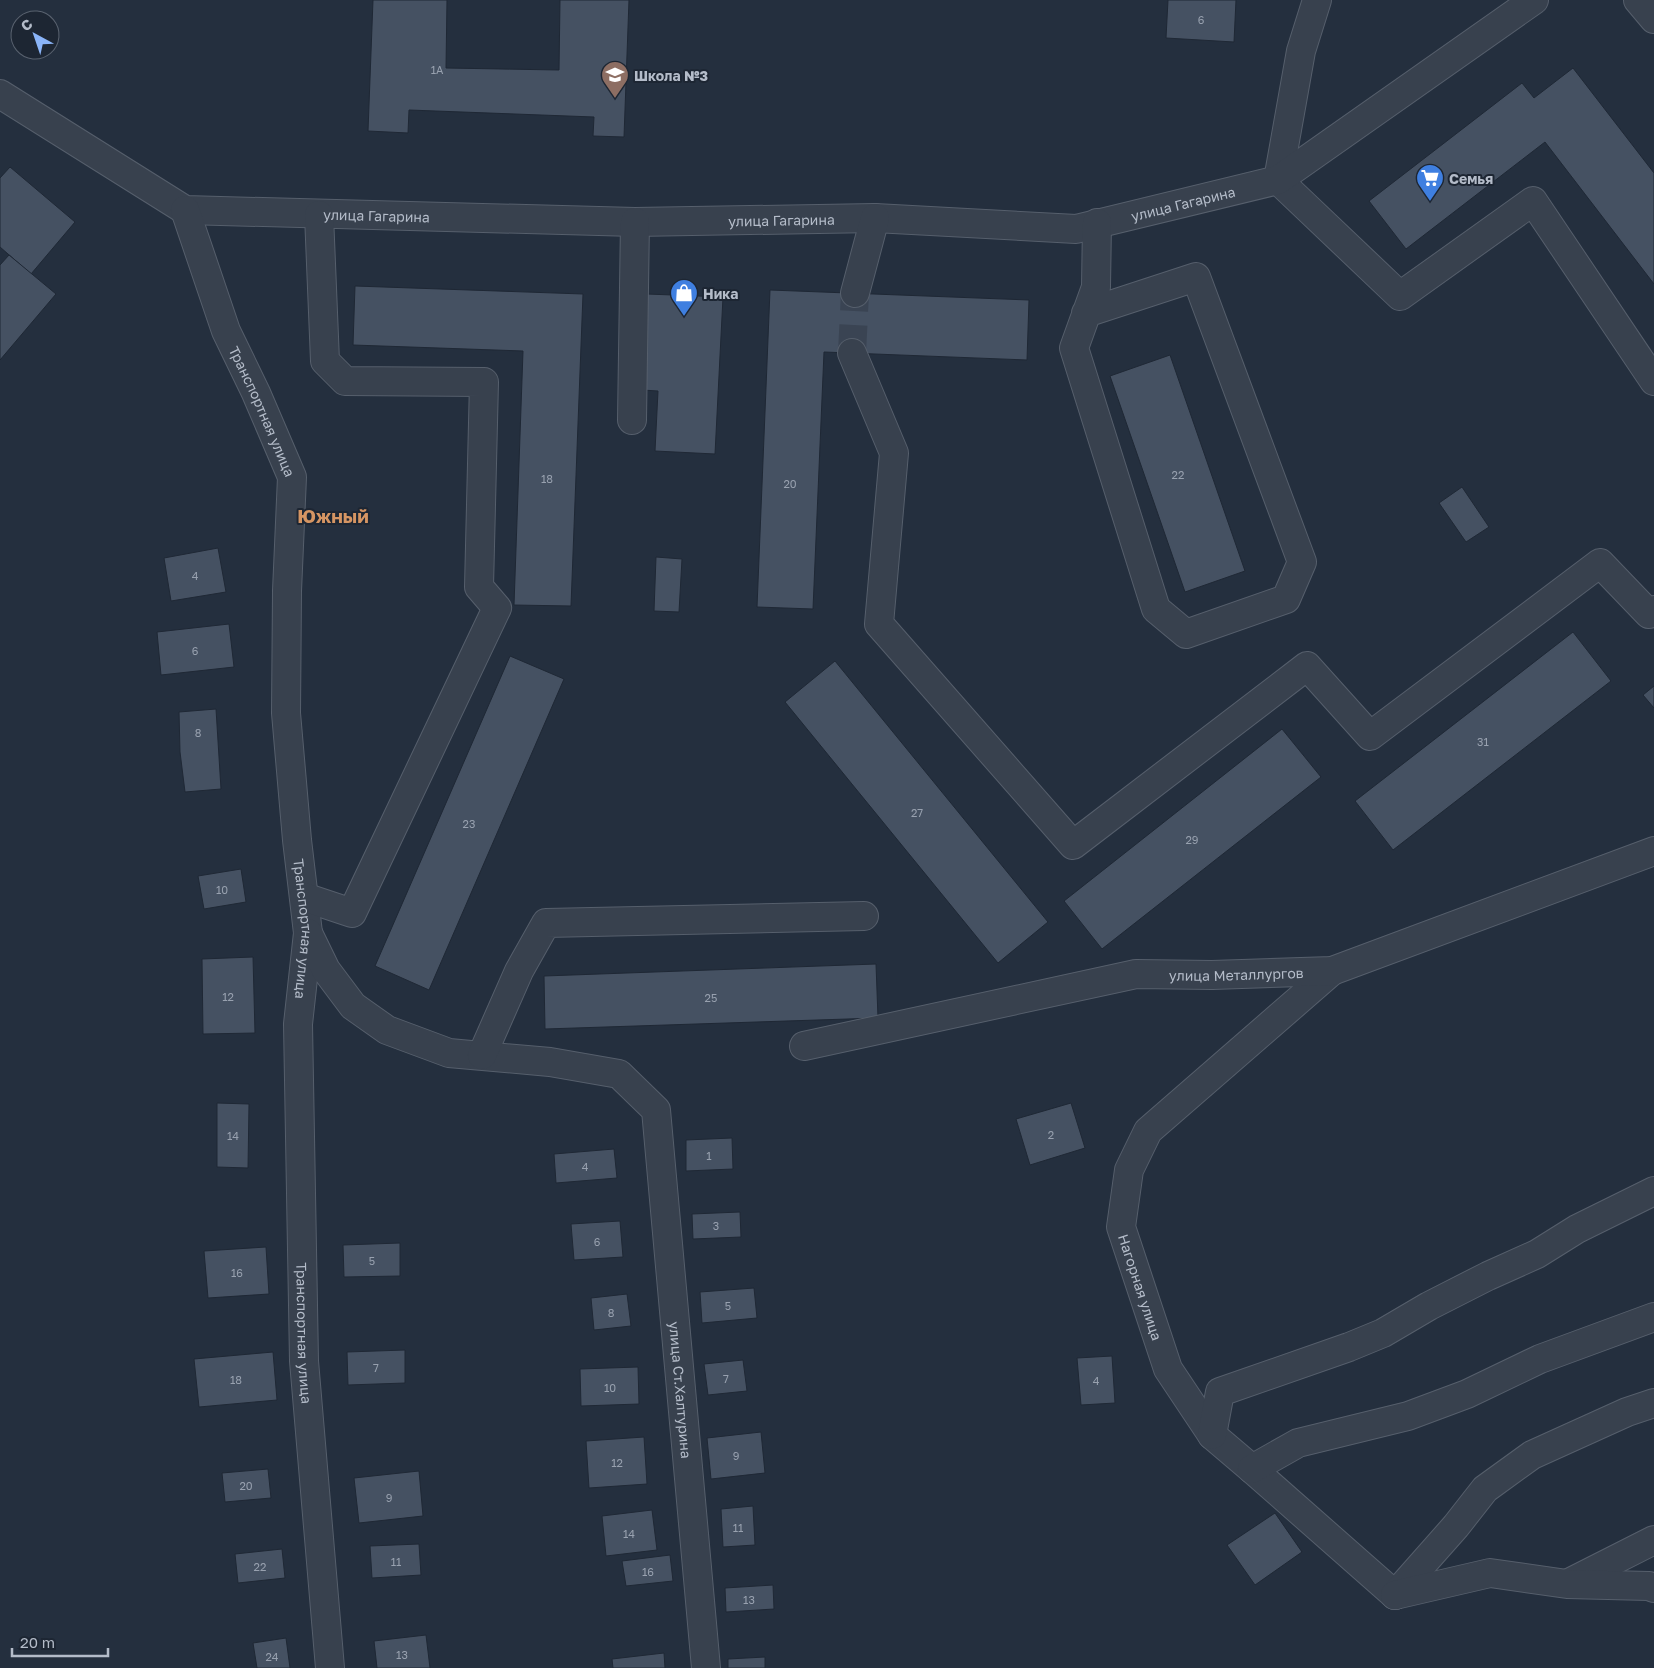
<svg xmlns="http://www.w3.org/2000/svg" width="1654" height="1668" font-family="'Golos Text',sans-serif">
	<rect width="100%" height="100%" fill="#242f3e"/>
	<g fill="#455162" stroke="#1f2835">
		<polygon points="373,0 447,0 446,68 559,70 560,0 629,0 624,137 593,136 594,117 409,110 408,133 368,131"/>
		<polygon points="1168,0 1236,0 1234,42 1166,38"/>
		<polygon points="1573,68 1654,173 1654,284 1545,142 1406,249 1369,201 1522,83 1534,98"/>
		<polygon points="10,167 75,222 31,274 0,247 0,178"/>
		<polygon points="9,255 56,294 0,360 0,265"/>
		<polygon points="355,286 583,294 571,606 514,605 523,351 353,345"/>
		<polygon points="770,290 1029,300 1027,360 824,352 813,609 757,607"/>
		<polygon points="647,294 723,297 715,454 655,451 658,391 642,390"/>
		<polygon points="1170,355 1245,571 1185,592 1110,376"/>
		<polygon points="1462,487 1489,527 1466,542 1439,503"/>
		<polygon points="218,548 226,592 171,601 164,558"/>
		<polygon points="656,557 682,559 679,612 654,611"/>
		<polygon points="229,624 234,667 161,675 157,632"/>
		<polygon points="1573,632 1611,681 1393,850 1355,801"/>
		<polygon points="510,656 564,679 429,990 375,966"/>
		<polygon points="835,661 1048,922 998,963 785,702"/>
		<polygon points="1654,686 1654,708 1643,695"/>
		<polygon points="216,709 221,789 185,792 180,752 179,712"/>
		<polygon points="1282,729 1321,777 1102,949 1064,901"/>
		<polygon points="241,869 246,902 204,909 198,876"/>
		<polygon points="253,957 255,1033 203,1034 202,959"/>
		<polygon points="876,964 878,1018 545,1029 544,976"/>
		<polygon points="217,1103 249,1104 248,1168 217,1167"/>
		<polygon points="1071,1103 1085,1148 1030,1165 1016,1119"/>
		<polygon points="732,1138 733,1169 686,1171 686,1140"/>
		<polygon points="614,1149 617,1178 556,1183 554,1154"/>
		<polygon points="740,1212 741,1237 693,1239 692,1214"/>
		<polygon points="620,1221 623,1257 574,1260 571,1224"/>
		<polygon points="400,1243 400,1276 344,1277 343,1245"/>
		<polygon points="266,1247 269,1294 208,1298 204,1251"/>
		<polygon points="754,1288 757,1318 702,1323 700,1292"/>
		<polygon points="627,1294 631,1326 594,1330 591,1298"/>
		<polygon points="405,1350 405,1383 348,1385 347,1352"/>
		<polygon points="273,1352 277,1400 199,1407 194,1359"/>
		<polygon points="1112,1356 1115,1403 1081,1405 1077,1358"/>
		<polygon points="743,1360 747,1391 708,1395 704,1364"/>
		<polygon points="638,1367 639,1404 581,1406 580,1369"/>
		<polygon points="761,1432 765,1473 711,1479 707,1438"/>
		<polygon points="644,1437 647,1484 589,1488 586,1441"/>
		<polygon points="268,1469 271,1498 225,1502 222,1473"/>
		<polygon points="419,1471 423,1516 359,1523 354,1478"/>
		<polygon points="753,1506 755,1545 723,1547 721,1509"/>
		<polygon points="652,1510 657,1550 606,1556 602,1516"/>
		<polygon points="1275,1513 1302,1552 1255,1585 1227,1545"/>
		<polygon points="419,1544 421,1575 372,1578 370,1546"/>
		<polygon points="282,1549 285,1578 238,1583 235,1554"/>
		<polygon points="670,1555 673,1581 626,1586 622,1561"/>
		<polygon points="773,1585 774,1609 726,1612 725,1588"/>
		<polygon points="426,1635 430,1668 377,1668 374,1641"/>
		<polygon points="286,1638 290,1668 257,1668 253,1643"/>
		<polygon points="664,1653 665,1668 613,1668 612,1659"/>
		<polygon points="765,1657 765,1668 728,1668 728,1659"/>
	</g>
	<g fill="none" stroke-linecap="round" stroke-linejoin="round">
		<polyline stroke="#3a4453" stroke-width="28" stroke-dasharray="28 14" stroke-linecap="butt" points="852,353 855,293"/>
		<defs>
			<g id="minor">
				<polyline points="1317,0 1301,51 1278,180 1400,296 1533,201 1654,381"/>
				<polyline points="1638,0 1654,19"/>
				<path id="s1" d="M0 94 185 210 635 222 875 218 1076 229 1278 180 1534 0"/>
				<path id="s2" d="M185 210 226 331 256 393 292 477 287 591 286 713 297 840 308 933 298 1024 304 1361 330 1668"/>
				<polyline points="855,293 875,218"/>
				<polyline points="1086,313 1196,277 1302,562 1286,599 1186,634 1156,609 1074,348 1096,287 1097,223"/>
				<polyline points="852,353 894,453 879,624 1073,845 1307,666 1370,736 1600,563 1649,614 1654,610"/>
				<polyline points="632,420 635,222"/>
				<polyline points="304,897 352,913 497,608 479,587 484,382 345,381 325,361 319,215"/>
				<path id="s3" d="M308 933 326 970 353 1006 387 1030 449 1053 550 1062 619 1074 656 1110 706 1668"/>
				<path id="s4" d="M1332 971 1148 1131 1129 1170 1121 1227 1168 1369 1212 1435 1252 1469 1395 1595"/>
				<path id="s5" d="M804 1046 1136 974 1212 975 1332 971 1654 851"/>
				<polyline points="482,1055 519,971 546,923 864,916"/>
				<polyline points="1212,1435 1220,1392 1349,1347 1383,1333 1429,1306 1488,1276 1537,1254 1577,1229 1654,1191"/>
				<polyline points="1252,1469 1298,1443 1408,1416 1467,1394 1540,1359 1654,1317"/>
				<polyline points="1569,1583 1654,1540"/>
				<polyline points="1395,1595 1456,1526 1485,1489 1532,1455 1627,1412 1654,1403"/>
				<polyline points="1395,1595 1490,1573 1567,1584 1649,1586 1654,1588"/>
			</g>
		</defs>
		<use href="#minor" stroke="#565f6c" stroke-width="30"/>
		<use href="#minor" stroke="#38414e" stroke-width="28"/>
	</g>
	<defs>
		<symbol id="school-pin" viewBox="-11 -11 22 30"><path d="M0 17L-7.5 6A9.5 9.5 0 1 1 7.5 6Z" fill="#8d6e63" stroke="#1d2633"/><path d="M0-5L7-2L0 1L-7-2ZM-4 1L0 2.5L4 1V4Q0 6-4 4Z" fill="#fff"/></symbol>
		<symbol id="supermarket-pin" viewBox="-11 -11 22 30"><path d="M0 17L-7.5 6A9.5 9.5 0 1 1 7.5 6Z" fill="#3f7fe0" stroke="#1d2633"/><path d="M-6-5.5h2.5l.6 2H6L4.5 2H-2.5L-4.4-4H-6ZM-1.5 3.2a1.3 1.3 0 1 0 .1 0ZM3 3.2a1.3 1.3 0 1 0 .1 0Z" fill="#fff"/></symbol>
		<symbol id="shop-pin" viewBox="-11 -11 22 30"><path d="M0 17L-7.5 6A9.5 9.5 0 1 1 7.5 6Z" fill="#3f7fe0" stroke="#1d2633"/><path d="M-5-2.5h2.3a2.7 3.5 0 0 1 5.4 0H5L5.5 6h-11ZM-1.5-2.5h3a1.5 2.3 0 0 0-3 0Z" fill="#fff"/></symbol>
	</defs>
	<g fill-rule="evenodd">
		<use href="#school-pin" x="599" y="59" width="32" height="43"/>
		<use href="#supermarket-pin" x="1414" y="162" width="32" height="43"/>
		<use href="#shop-pin" x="668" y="277" width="32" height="43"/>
	</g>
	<g text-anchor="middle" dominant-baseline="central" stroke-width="4" stroke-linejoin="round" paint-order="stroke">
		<g font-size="11" fill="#98a1af">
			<text x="1201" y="19">6</text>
			<text x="437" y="69">1А</text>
			<text x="1178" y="474">22</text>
			<text x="547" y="478">18</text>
			<text x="790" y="483">20</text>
			<text x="195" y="575">4</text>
			<text x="195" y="650">6</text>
			<text x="198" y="732">8</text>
			<text x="1483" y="741">31</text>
			<text x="917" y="812">27</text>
			<text x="469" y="823">23</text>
			<text x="1192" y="839">29</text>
			<text x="222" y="889">10</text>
			<text x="228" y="996">12</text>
			<text x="711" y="997">25</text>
			<text x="1051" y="1134">2</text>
			<text x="233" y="1135">14</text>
			<text x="709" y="1155">1</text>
			<text x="585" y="1166">4</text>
			<text x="716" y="1225">3</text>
			<text x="597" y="1241">6</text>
			<text x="372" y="1260">5</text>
			<text x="237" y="1272">16</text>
			<text x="728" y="1305">5</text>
			<text x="611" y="1312">8</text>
			<text x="376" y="1367">7</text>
			<text x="726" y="1378">7</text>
			<text x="236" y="1379">18</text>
			<text x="1096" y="1380">4</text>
			<text x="610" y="1387">10</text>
			<text x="736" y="1455">9</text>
			<text x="617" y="1462">12</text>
			<text x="246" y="1485">20</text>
			<text x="389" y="1497">9</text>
			<text x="738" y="1527">11</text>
			<text x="629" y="1533">14</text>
			<text x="396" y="1561">11</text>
			<text x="260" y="1566">22</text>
			<text x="648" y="1571">16</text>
			<text x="749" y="1599">13</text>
			<text x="402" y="1654">13</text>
			<text x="272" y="1656">24</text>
		</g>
		<g font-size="14" font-weight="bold" fill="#b4bcc9" stroke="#1d2633" text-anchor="start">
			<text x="634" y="75">Школа №3</text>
			<text x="1449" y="178">Семья</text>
			<text x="703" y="293">Ника</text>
		</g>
		<g font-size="14" fill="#b4bcc9" stroke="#1d2633">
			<text stroke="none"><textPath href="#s1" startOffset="1220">улица Гагарина</textPath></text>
			<text stroke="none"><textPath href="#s1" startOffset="410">улица Гагарина</textPath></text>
			<text stroke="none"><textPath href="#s1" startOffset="815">улица Гагарина</textPath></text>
			<text stroke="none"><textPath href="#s2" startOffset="216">Транспортная улица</textPath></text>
			<text stroke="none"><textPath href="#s2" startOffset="741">Транспортная улица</textPath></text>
			<text stroke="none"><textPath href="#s5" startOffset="440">улица Металлургов</textPath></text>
			<text stroke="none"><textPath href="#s4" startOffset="408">Нагорная улица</textPath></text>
			<text stroke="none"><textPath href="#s2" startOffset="1146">Транспортная улица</textPath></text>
			<text stroke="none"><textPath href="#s3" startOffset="698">улица Ст.Халтурина</textPath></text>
		</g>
		<g font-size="19" font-weight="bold" fill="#d59563" stroke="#1d2633">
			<text x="333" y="515">Южный</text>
		</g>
	</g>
	<g transform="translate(35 35) rotate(320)"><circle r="24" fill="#1d2633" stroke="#59626f"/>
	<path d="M0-4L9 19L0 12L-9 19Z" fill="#8ab4f8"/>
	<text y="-8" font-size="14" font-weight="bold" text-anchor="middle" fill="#b4bcc9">С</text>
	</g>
	<path d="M12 1648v8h96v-8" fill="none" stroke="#b4bcc9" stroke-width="2.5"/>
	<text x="20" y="1648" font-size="15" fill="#b4bcc9" stroke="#1d2633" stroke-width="4" paint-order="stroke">20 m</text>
</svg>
